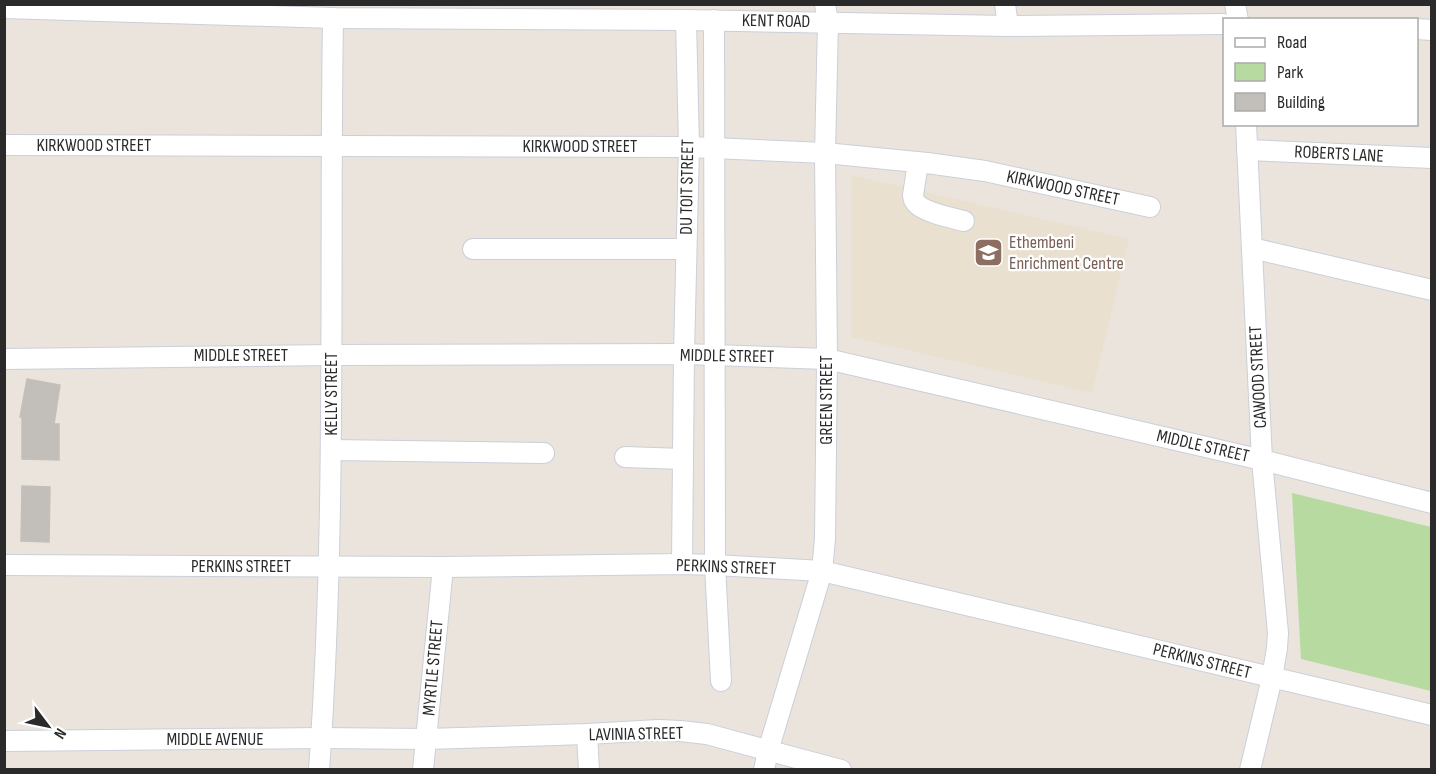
<svg xmlns="http://www.w3.org/2000/svg" width="1436" height="774" font-family="'Sofia Sans Condensed',sans-serif">
	<rect width="100%" height="100%" fill="#eae4dd"/>
	<polygon fill="#eae0cf" points="851,175 1129,239 1092,393 851,337"/>
	<polygon fill="#b6daa0" points="1292,493 1431,527 1431,691 1301,659"/>
	<g fill="#c2beba" stroke="#c5c0b7" stroke-width="1.5">
		<polygon points="27,379 60,385 54,424 59,424 59,460 22,459 22,417 20,417"/>
		<polygon points="22,486 50,487 49,542 21,541"/>
	</g>
	<g fill="none" stroke-linecap="round" stroke-linejoin="round">
		<defs>
			<g id="minor">
				<polyline points="1005,4 1008,26"/>
				<polyline points="1235,4 1238,20"/>
				<polyline points="4,8 333,18 686,20 1008,26 1224,24"/>
				<polyline points="714,20 715,565 721,681"/>
				<polyline points="1416,29 1432,30"/>
				<polyline points="1246,124 1262,460 1278,633 1277,648 1272,678 1250,770"/>
				<polyline points="4,145 689,147 825,153 927,163 985,171 1150,207"/>
				<polyline points="1247,150 1432,158"/>
				<path d="M918 163 913 195C914 200 913 200 917 204 924 212 952 218 964 221"/>
				<polyline points="1252,248 1432,290"/>
				<polyline points="473,249 686,249"/>
				<polyline points="4,359 331,355 684,354 827,359 1262,460 1432,503"/>
				<polyline points="331,450 544,453"/>
				<polyline points="625,457 683,459"/>
				<polyline points="682,564 684,354 689,147 686,20"/>
				<polyline points="4,565 443,567 682,564 715,565 822,571 1432,715"/>
				<polyline points="587,734 589,770"/>
				<polyline points="4,741 321,738 426,739 587,734 658,730 680,731 707,734 841,770"/>
				<path d="M319 770C337 519 329 268 333 18"/>
				<polyline points="423,770 443,567"/>
				<polyline points="764,770 768,751 822,571 825,539 827,359 825,153 828,22 825,4"/>
			</g>
		</defs>
		<use href="#minor" stroke="#cccfd9" stroke-width="22"/>
		<use href="#minor" stroke="#fff" stroke-width="20"/>
	</g>
	<defs>
		<symbol id="school-square" viewBox="-11 -11 22 22"><rect x="-9" y="-9" width="18" height="18" rx="4" fill="#8d6e63" stroke="#fff"/><path d="M0-5L7-2L0 1L-7-2ZM-4 1L0 2.5L4 1V4Q0 6-4 4Z" fill="#fff"/></symbol>
	</defs>
	<g fill-rule="evenodd">
		<use href="#school-square" x="972" y="236" width="33" height="33"/>
	</g>
	<g text-anchor="middle" dominant-baseline="central" stroke-width="4.5" stroke-linejoin="round" paint-order="stroke">
		<g font-size="18" fill="#2a2a2a" stroke="#fff">
			<text transform="translate(776 21) rotate(1)">KENT ROAD</text>
			<text x="94" y="145">KIRKWOOD STREET</text>
			<text x="580" y="146">KIRKWOOD STREET</text>
			<text transform="translate(1339 154) rotate(3)">ROBERTS LANE</text>
			<text transform="translate(687 187) rotate(-89)">DU TOIT STREET</text>
			<text transform="translate(1063 188) rotate(12)">KIRKWOOD STREET</text>
			<text x="241" y="355">MIDDLE STREET</text>
			<text transform="translate(727 356) rotate(1)">MIDDLE STREET</text>
			<text transform="translate(1258 377) rotate(-93)">CAWOOD STREET</text>
			<text transform="translate(331 394) rotate(-90)">KELLY STREET</text>
			<text transform="translate(826 400) rotate(-90)">GREEN STREET</text>
			<text transform="translate(1203 446) rotate(13)">MIDDLE STREET</text>
			<text x="241" y="566">PERKINS STREET</text>
			<text transform="translate(726 567) rotate(2)">PERKINS STREET</text>
			<text transform="translate(1202 661) rotate(14)">PERKINS STREET</text>
			<text transform="translate(433 668) rotate(-85)">MYRTLE STREET</text>
			<text transform="translate(636 734) rotate(-1)">LAVINIA STREET</text>
			<text x="215" y="739">MIDDLE AVENUE</text>
		</g>
		<g font-size="18" fill="#785e54" stroke="#fff" text-anchor="start">
			<text x="1009" y="242">Ethembeni<tspan x="1009" dy="21">Enrichment Centre</tspan></text>
		</g>
	</g>
	<rect width="1436" height="774" fill="none" stroke="#2a2a2a" stroke-width="12"/>
	<rect x="1223" y="18" width="195" height="108" fill="#ffffff" stroke="#aaaaaa" stroke-width="1.5"/>
	<rect x="1235" y="38" width="30" height="9" fill="#ffffff" stroke="#aaaaaa" stroke-width="1.5"/>
	<text x="1277" y="48" font-size="18" fill="#2a2a2a">Road</text>
	<rect x="1235" y="63" width="30" height="18" fill="#b6daa0" stroke="#aaaaaa" stroke-width="1.5"/>
	<text x="1277" y="78" font-size="18" fill="#2a2a2a">Park</text>
	<rect x="1235" y="93" width="30" height="18" fill="#c2beba" stroke="#aaaaaa" stroke-width="1.5"/>
	<text x="1277" y="108" font-size="18" fill="#2a2a2a">Building</text>
	<g transform="translate(48 726) rotate(122)" stroke="#ffffff" stroke-width="4.5" paint-order="stroke">
	<path d="M0-4.5L10 22L0 15L-10 22Z" fill="#2a2a2a"/>
	<text y="-9" font-size="16" font-weight="bold" text-anchor="middle" fill="#2a2a2a">N</text>
	</g>
</svg>
